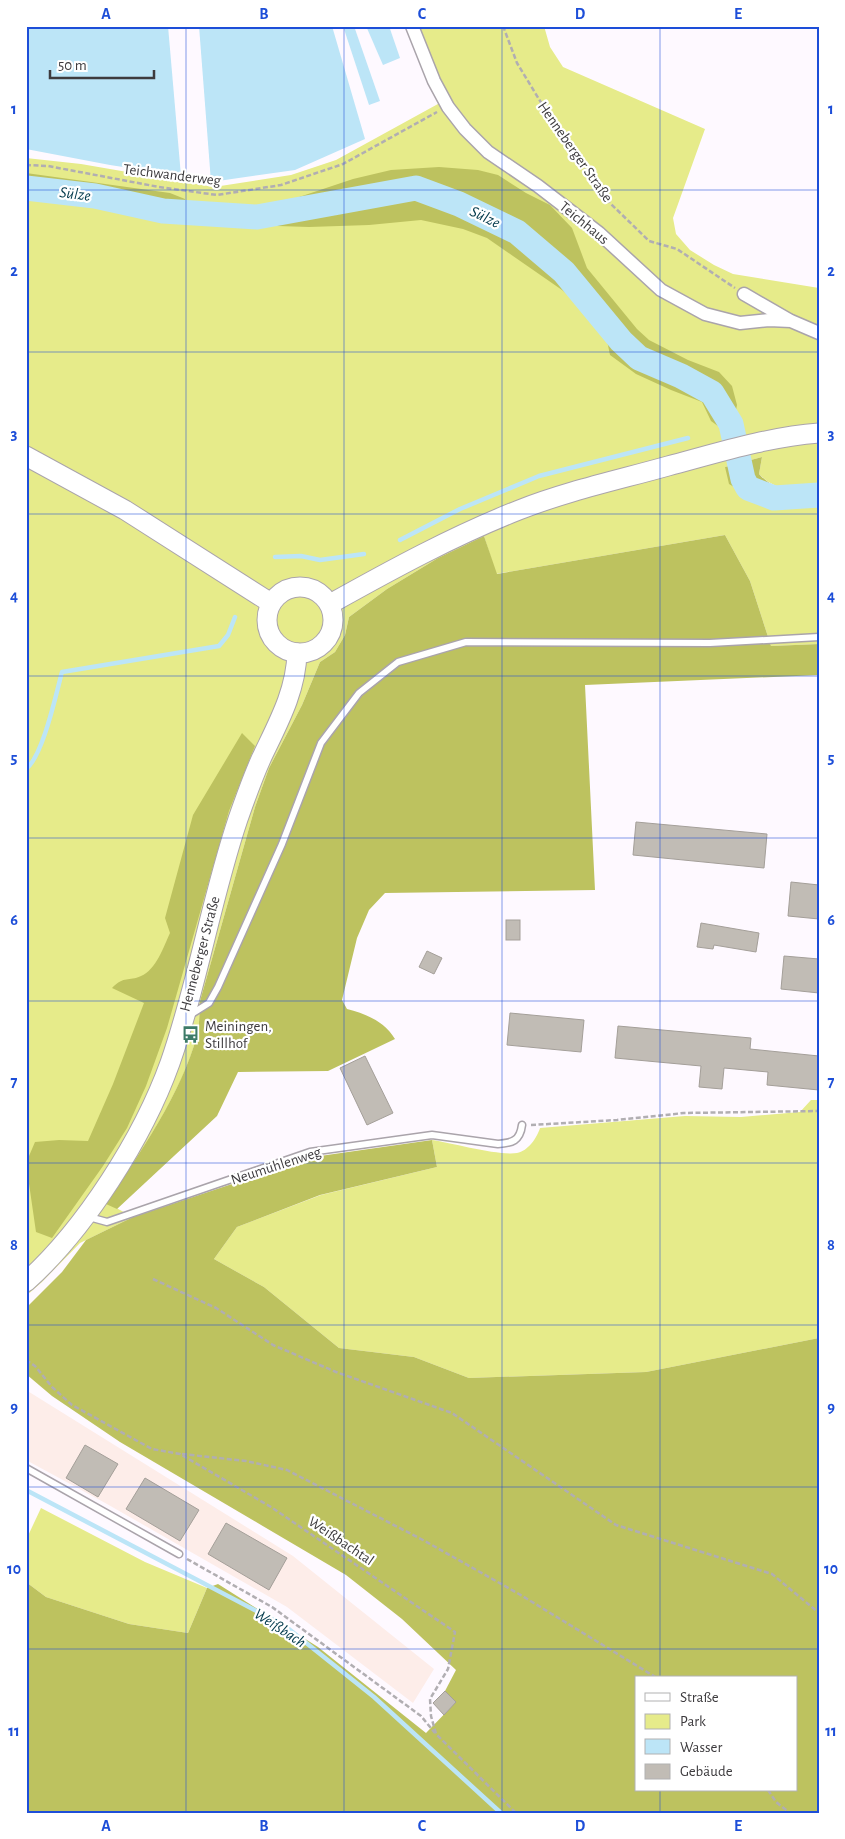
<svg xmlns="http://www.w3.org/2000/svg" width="845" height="1839" font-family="'Alegreya Sans',sans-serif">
	<rect width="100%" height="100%" fill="#fef9ff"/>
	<polygon fill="#fdede9" points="26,1390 293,1556 434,1669 413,1703 287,1607 107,1504 26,1460"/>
	<g fill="#e6eb8a">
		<path d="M415 26H544L550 47 563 67 705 129 673 218 676 234 690 250 714 265 733 274 819 288V489C793 490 778 493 759 474L762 457 725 467 776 503 819 507V644L771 646 750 581 725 535 496 574 484 536 438 558 387 589 349 617 345 635 335 652 320 662 302 705 269 768 255 807 200 1001C199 1012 200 1024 197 1035 183 1092 139 1154 107 1203L133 1217 80 1243 42 1282 26 1296V158L81 164 214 187 291 175 336 160 447 99Z"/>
		<path d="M811 1100H819V1338L646 1372 469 1378 414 1357 339 1348 264 1287 214 1259 237 1227 321 1195 437 1167 432 1140C452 1143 499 1156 517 1153 528 1151 537 1138 540 1128L685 1116 741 1117 800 1112Z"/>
		<polygon points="41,1508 145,1562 207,1588 188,1633 129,1624 46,1597 26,1582 26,1540"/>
	</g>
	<g fill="#bdc25f" fill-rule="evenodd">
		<polygon points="439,167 478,170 498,175 526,193 550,205 572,228 587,268 637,329 649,340 688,360 719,372 732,386 737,405 734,420 722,429 711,421 702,402 671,390 636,374 610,355 605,331 587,311 562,290 487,238 463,229 421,220 369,225 309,227 211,224 209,206 257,211 353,179 391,170"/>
		<polygon points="26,173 170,193 185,199 187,221 26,194"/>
		<path d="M762 457 759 474C777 494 794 490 819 489V507L776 503 751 497 729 484 725 467Z"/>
		<path d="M725 535 750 581 771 646 819 644V675L585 685 595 890 385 893 369 910 357 938 342 1000 347 1009C366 1014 384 1021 395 1039L328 1071 238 1072 217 1116 117 1209 106 1204C139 1154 182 1093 197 1035 200 1024 199 1012 200 1001L255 807 269 768 302 705 320 662 335 652 345 635 349 617 387 589 438 558 484 536 497 574Z"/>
		<path d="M242 733 255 746 229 811 167 1028 146 1086 127 1128 103 1166 52 1238 36 1232 26 1163 35 1142 59 1140 88 1141 113 1084 144 1003 112 988C125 975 128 982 141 976 156 970 164 946 170 933L165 918 193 815Z"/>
		<path d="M432 1140 437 1167 320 1195 237 1227 214 1259 264 1287 339 1348 414 1357 469 1378 646 1372 819 1338V1813H26V1582L46 1597 129 1624 188 1633 207 1588 218 1584 318 1647 426 1733 456 1702 445 1691 456 1670 402 1619 346 1575 120 1442 52 1396 26 1374V1308L62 1272 86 1240 133 1217 313 1157ZM636 1678H796V1790H636Z"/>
	</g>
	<g fill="#bce5f7">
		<polygon points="26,26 168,26 181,176 110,165 26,149"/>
		<polygon points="199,26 332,26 365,139 295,170 211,182"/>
		<polygon points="343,26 354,26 380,101 369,105"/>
		<polygon points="366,26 389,26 400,58 383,65"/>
	</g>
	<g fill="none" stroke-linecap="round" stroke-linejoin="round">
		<g stroke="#bce5f7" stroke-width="4.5">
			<polyline points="400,540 460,509 539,476 688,438"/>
			<polyline points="275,557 301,556 320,560 364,554"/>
			<path d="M26 769C43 756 56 694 62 672L219 646 228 635 235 617"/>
			<polyline points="26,1490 285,1626 374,1697 501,1813"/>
		</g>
		<polyline stroke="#bce5f7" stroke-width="25" points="26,188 95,196 163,211 257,217 416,188 459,204 517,232 564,272 621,341 639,358 681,376 712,393 731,424 743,479 748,488 774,498 819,495"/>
	</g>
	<g fill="#c1bcb5" stroke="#a49f99">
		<polygon points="636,822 767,834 764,868 633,855"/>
		<polygon points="791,882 819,885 819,919 788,916"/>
		<rect x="506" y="920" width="14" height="20"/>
		<polygon points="701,923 759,933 756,952 714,945 713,949 697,947"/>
		<polygon points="427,951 442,958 434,974 419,967"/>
		<polygon points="784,956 819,959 819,993 781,989"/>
		<polygon points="510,1013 584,1020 581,1052 507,1045"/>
		<polygon points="618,1026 751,1038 750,1049 819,1056 819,1090 767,1085 768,1072 724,1068 722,1089 699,1087 701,1066 615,1058"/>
		<polygon points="365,1056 393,1113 367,1125 340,1068"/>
		<polygon points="85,1445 118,1464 98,1497 66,1478"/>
		<polygon points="145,1478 199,1510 180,1541 126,1509"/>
		<polygon points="226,1523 287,1558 269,1590 208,1554"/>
		<polygon points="445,1691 456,1702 444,1715 433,1703"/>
	</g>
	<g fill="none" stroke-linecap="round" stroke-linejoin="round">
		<defs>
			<g id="lane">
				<polyline points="190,1015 209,1003 218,987 282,844 321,743 359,693 398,662 466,642 710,643 819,637"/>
				<path d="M89 1217 107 1222 310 1152 432 1135 498 1144C512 1143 520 1141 522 1125"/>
				<polyline points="26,1468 179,1554"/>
			</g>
			<g id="street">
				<polyline points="412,26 434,81 448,107 465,129 488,152 538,186 599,233 661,290 705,314 740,323 769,320 791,321 819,333"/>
				<polyline points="744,294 789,320"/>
			</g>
			<g id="secondary">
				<polyline points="26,456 125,510 271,603"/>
				<circle cx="300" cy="620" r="33"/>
				<path d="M330 604C391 570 453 536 519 510 567 491 618 480 668 466 717 453 767 437 819 433"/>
				<path d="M26 1282C85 1229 143 1138 170 1063 198 983 211 899 238 819 245 799 252 779 261 759 277 725 296 692 297 653"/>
			</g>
		</defs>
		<use href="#lane" stroke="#aaa4ab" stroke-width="9"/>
		<use href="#street" stroke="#aaa4ab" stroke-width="15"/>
		<use href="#secondary" stroke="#aaa4ab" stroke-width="21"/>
		<g stroke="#b1aeb2" stroke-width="2.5" stroke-dasharray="5 2.5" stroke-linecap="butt">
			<polyline points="503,26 517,63 548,114 593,182 610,203 649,241 677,249 735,288"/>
			<polyline points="26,165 48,166 159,187 217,195 281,185 343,164 437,112"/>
			<polyline points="531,1125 617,1120 684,1113 819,1111"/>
			<polyline points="153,1279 216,1308 273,1345 336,1372 452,1413 616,1525 772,1574 819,1613"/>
			<polyline points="26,1360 35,1366 52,1387 72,1405 152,1449 180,1454 271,1507 455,1632 448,1669 430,1699 431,1716 436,1734 516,1813"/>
			<polyline points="182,1454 246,1461 287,1470 423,1540 519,1594 657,1678"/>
			<polyline points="187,1559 272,1607 421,1716 435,1733"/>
			<polyline points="768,1790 776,1802 790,1813"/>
		</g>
		<use href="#lane" stroke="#fff" stroke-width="6"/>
		<use href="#street" stroke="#fff" stroke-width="12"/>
		<use href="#secondary" stroke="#fff" stroke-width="19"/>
	</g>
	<path fill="none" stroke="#1d4ed8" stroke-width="1" stroke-opacity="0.55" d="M186 26V1813M344 26V1813M502 26V1813M660 26V1678M26 190H819M26 352H819M26 514H819M26 676H819M26 838H819M26 1001H819M26 1163H819M26 1325H819M26 1487H819M26 1649H819M660 1790V1813"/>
	<defs>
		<symbol id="bus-bare" viewBox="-9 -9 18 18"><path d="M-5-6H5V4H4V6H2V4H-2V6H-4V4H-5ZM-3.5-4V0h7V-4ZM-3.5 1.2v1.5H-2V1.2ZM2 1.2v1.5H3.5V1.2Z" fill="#3d7b68" stroke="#fff" stroke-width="2.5" paint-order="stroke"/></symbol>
	</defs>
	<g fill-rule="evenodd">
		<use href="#bus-bare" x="178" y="1022" width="25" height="25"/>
	</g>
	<g text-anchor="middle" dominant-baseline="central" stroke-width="4.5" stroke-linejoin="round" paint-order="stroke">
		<g font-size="15" fill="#3d3b3e" stroke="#fff">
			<text transform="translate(575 152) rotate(55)">Henneberger Straße</text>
			<text transform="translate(172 175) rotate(7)">Teichwanderweg</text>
			<text transform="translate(584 223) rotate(39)">Teichhaus</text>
			<text transform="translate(200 954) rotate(-75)">Henneberger Straße</text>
			<text transform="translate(276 1166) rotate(-18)">Neumühlenweg</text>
			<text transform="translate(341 1541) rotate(34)">Weißbachtal</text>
		</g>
		<g font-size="15" fill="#3d3b3e" stroke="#fff" text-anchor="start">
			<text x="205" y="1026">Meiningen,<tspan x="205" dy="17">Stillhof</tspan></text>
		</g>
		<g font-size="16" font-style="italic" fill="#01394b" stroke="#fff">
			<text transform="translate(75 194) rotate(7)">Sülze</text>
			<text transform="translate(485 217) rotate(26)">Sülze</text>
			<text transform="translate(280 1628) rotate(33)">Weißbach</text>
		</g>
	</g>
	<rect width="845" height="1839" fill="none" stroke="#ffffff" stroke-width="55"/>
	<rect x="635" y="1676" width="162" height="115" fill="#ffffff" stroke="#b1b1b2"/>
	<rect x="645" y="1693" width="25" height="8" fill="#ffffff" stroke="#b1b1b2"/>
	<text x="680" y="1702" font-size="15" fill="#3d3b3e">Straße</text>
	<rect x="645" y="1714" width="25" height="15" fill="#e6eb8a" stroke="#b1b1b2"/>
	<text x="680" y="1726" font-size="15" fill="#3d3b3e">Park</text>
	<rect x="645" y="1739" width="25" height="15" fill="#bce5f7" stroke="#b1b1b2"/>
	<text x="680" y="1752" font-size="15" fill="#3d3b3e">Wasser</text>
	<rect x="645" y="1764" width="25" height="15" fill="#c1bcb5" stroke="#b1b1b2"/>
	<text x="680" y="1776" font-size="15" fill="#3d3b3e">Gebäude</text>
	<path d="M50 70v8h104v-8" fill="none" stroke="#3d3b3e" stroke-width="2.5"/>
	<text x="58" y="70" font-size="15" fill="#3d3b3e" stroke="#ffffff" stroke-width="4" paint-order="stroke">50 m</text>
	<rect x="28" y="28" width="790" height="1784" fill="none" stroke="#1d4ed8" stroke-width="2"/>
	<g font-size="16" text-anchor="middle" font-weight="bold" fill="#1d4ed8">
		<text x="106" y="19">A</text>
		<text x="264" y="19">B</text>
		<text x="422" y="19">C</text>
		<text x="580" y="19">D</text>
		<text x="738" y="19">E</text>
		<text x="14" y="114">1</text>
		<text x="831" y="114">1</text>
		<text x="14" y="276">2</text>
		<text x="831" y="276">2</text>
		<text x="14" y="439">3</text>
		<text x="831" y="439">3</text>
		<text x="14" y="601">4</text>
		<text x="831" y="601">4</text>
		<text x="14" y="763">5</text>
		<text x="831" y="763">5</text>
		<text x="14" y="925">6</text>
		<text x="831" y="925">6</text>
		<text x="14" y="1087">7</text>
		<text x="831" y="1087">7</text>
		<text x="14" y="1250">8</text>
		<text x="831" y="1250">8</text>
		<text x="14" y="1412">9</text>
		<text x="831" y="1412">9</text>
		<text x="14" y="1574">10</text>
		<text x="831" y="1574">10</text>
		<text x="14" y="1736">11</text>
		<text x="831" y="1736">11</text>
		<text x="106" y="1831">A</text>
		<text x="264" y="1831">B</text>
		<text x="422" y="1831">C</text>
		<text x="580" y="1831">D</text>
		<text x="738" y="1831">E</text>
	</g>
</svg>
